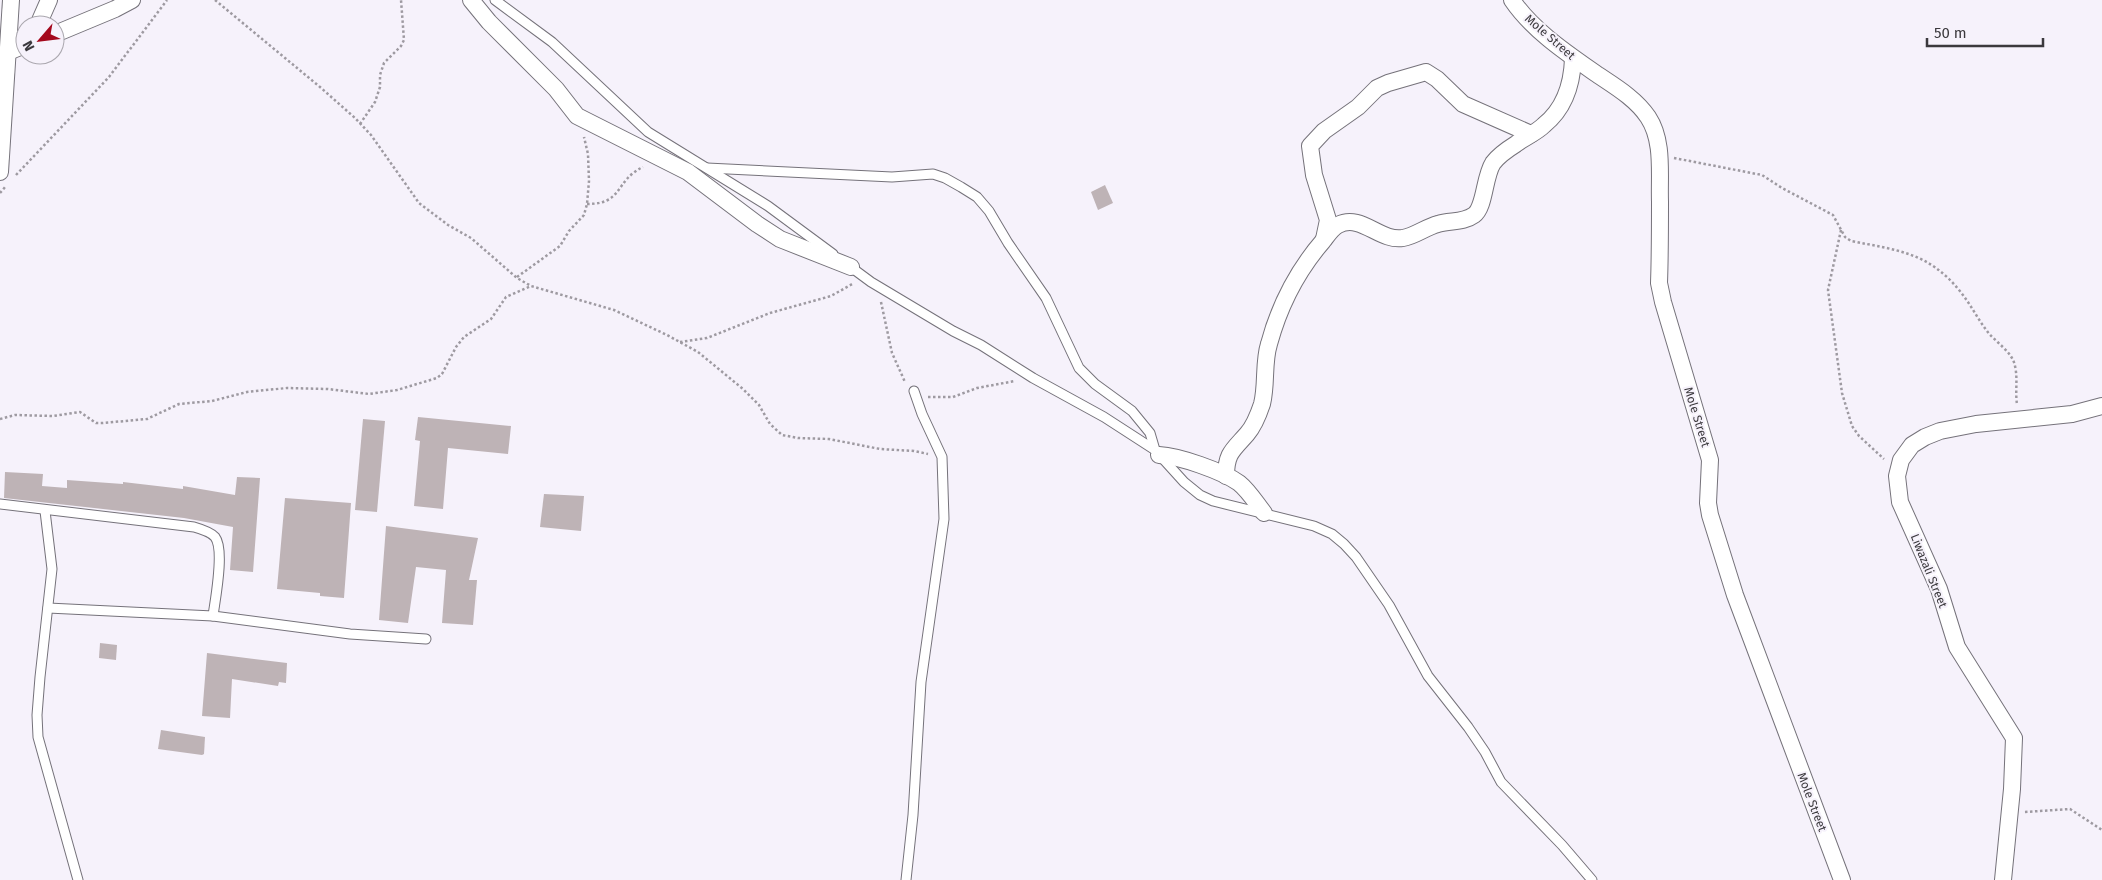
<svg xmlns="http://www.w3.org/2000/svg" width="2102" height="880" font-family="'Fira Sans',sans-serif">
	<rect width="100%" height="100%" fill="#f6f2fb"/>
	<g fill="#beb3b6">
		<polygon points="1105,185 1113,203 1098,210 1091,192"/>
		<polygon points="418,417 511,426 508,454 448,448 443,509 414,506 420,441 415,440"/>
		<polygon points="363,419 385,421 377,512 355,510"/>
		<polygon points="5,472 43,474 42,486 67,488 67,480 123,484 123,482 183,489 183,486 235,495 237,477 260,478 253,572 230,570 233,527 184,518 4,498"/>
		<polygon points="544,494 584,496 581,531 540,527"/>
		<polygon points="285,498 351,503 344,598 320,596 320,593 277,589"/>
		<polygon points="386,526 478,538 469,580 477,580 473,625 442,623 446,570 416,567 408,623 379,620"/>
		<polygon points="100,643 117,645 116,660 99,658"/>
		<polygon points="207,653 287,663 286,683 279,682 278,686 232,679 230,718 202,716"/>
		<polygon points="161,730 205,737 204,754 202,755 158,749"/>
	</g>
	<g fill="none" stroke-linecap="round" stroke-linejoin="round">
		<defs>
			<g id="lane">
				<polyline points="495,0 552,42 648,132 768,206 833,254"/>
				<polyline points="707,168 892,177 933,174 945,178 961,187 977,197 989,211 1008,243 1046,298 1079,368 1095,384 1132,411 1150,433 1155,450"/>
				<polyline points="848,265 871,282 953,331 981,345 1033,378 1104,417 1155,450 1184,482 1200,495 1213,501 1314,526 1332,534 1344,544 1356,557 1389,605 1428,676 1468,727 1485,752 1501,782 1562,845 1592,880"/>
				<path d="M0 504 194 527C201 529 211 532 215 537 225 550 215 600 213 616"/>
				<polyline points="45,511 52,569 40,677 37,715 38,737 78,880"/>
				<polyline points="48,608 213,616 350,634 426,639"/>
				<polyline points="906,880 913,815 921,682 944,519 942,457 922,414 914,391"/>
			</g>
			<g id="street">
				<polyline points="471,0 489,22 556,89 577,116 688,172 757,224 780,239 851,267"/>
				<path d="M1512 0C1533 31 1568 54 1598 75 1616 87 1636 99 1648 117 1664 141 1659 174 1660 202 1660 229 1660 256 1659 283L1663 302 1710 460 1708 503 1710 515 1735 595 1842 880"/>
				<polyline points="38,25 49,0"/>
				<polyline points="55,34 115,9 132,0"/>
				<polyline points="8,52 25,45"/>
				<polyline points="0,172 11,0"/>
				<polyline points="1324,239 1328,220 1314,175 1310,146 1324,131 1358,107 1377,88 1388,83 1426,72 1437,79 1463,104 1531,134"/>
				<path d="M1159 455C1179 456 1222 471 1239 483 1249 491 1256 503 1264 513"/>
				<path d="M1226 476C1226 453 1233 450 1247 434 1254 426 1259 413 1262 404 1267 384 1263 363 1269 344 1279 307 1298 270 1323 241 1327 236 1332 228 1338 225 1361 213 1380 242 1403 238 1415 236 1426 227 1438 224 1450 220 1463 223 1474 215 1485 207 1484 177 1493 163 1499 155 1508 149 1516 144 1525 137 1536 133 1544 125 1565 108 1572 85 1573 59"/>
				<polyline points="2003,880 2012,789 2014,738 1957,647 1939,589 1900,502 1897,476 1901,460 1912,445 1925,437 1940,431 1976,424 2072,414 2102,406"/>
			</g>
		</defs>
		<use href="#lane" stroke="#75727a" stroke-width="11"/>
		<use href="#street" stroke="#75727a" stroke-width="18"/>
		<g stroke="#9e9aa1" stroke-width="2.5" stroke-dasharray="2.5 2.5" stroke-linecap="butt">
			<polyline points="215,0 320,87 355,118 371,135 419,203 448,225 471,238 517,278 531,286 614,310 667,335 698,352 743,389 759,405 770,424 782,435 798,438 829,439 880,449 914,451 928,454"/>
			<polyline points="360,124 375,102 380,87 380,75 384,63 401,46 404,40 401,0"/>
			<path d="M1674 158 1762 175 1782 188 1833 215 1845 237 1851 241C1896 250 1928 252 1959 290 1970 303 1977 318 1987 331 1996 343 2012 351 2015 366 2018 379 2015 392 2017 404"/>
			<polyline points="16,175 109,77 167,0"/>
			<polyline points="0,193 6,186"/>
			<path d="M587 204C624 204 614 181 643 167"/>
			<polyline points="1841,230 1828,290 1842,393 1852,426 1859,436 1884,459"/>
			<polyline points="517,277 560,246 569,231 584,215 587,204 589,181 588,154 584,137"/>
			<polyline points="881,302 892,353 905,382"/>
			<polyline points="680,342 707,338 770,313 831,296 854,283"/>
			<polyline points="928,397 953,397 977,388 1015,381"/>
			<polyline points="0,419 15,415 53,416 80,412 96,423 103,423 147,419 179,404 212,401 247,392 287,388 328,389 369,394 397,390 437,378 442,374 456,347 464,337 491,319 506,297 531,286"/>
			<polyline points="2025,812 2070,809 2102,830"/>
		</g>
		<use href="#lane" stroke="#fff" stroke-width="9"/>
		<use href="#street" stroke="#fff" stroke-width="16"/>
	</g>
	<g text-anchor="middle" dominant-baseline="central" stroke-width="4" stroke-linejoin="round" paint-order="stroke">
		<g font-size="12" fill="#3b393d" stroke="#f6f2fb">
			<text transform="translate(1550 37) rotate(41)">Mole Street</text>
			<text transform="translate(1697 417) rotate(73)">Mole Street</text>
			<text transform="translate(1929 571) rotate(68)">Liwazali Street</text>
			<text transform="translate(1812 802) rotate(69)">Mole Street</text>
		</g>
	</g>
	<g transform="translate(40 40) rotate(242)"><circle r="24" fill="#f6f2fb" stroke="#aba8af"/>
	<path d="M0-4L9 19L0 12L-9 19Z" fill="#a4081c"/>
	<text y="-8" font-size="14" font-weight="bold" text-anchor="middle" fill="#3b393d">N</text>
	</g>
	<path d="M1927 38v8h116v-8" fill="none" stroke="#3b393d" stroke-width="2.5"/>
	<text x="1934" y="38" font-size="15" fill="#3b393d" stroke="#f6f2fb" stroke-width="4" paint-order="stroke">50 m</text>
</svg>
